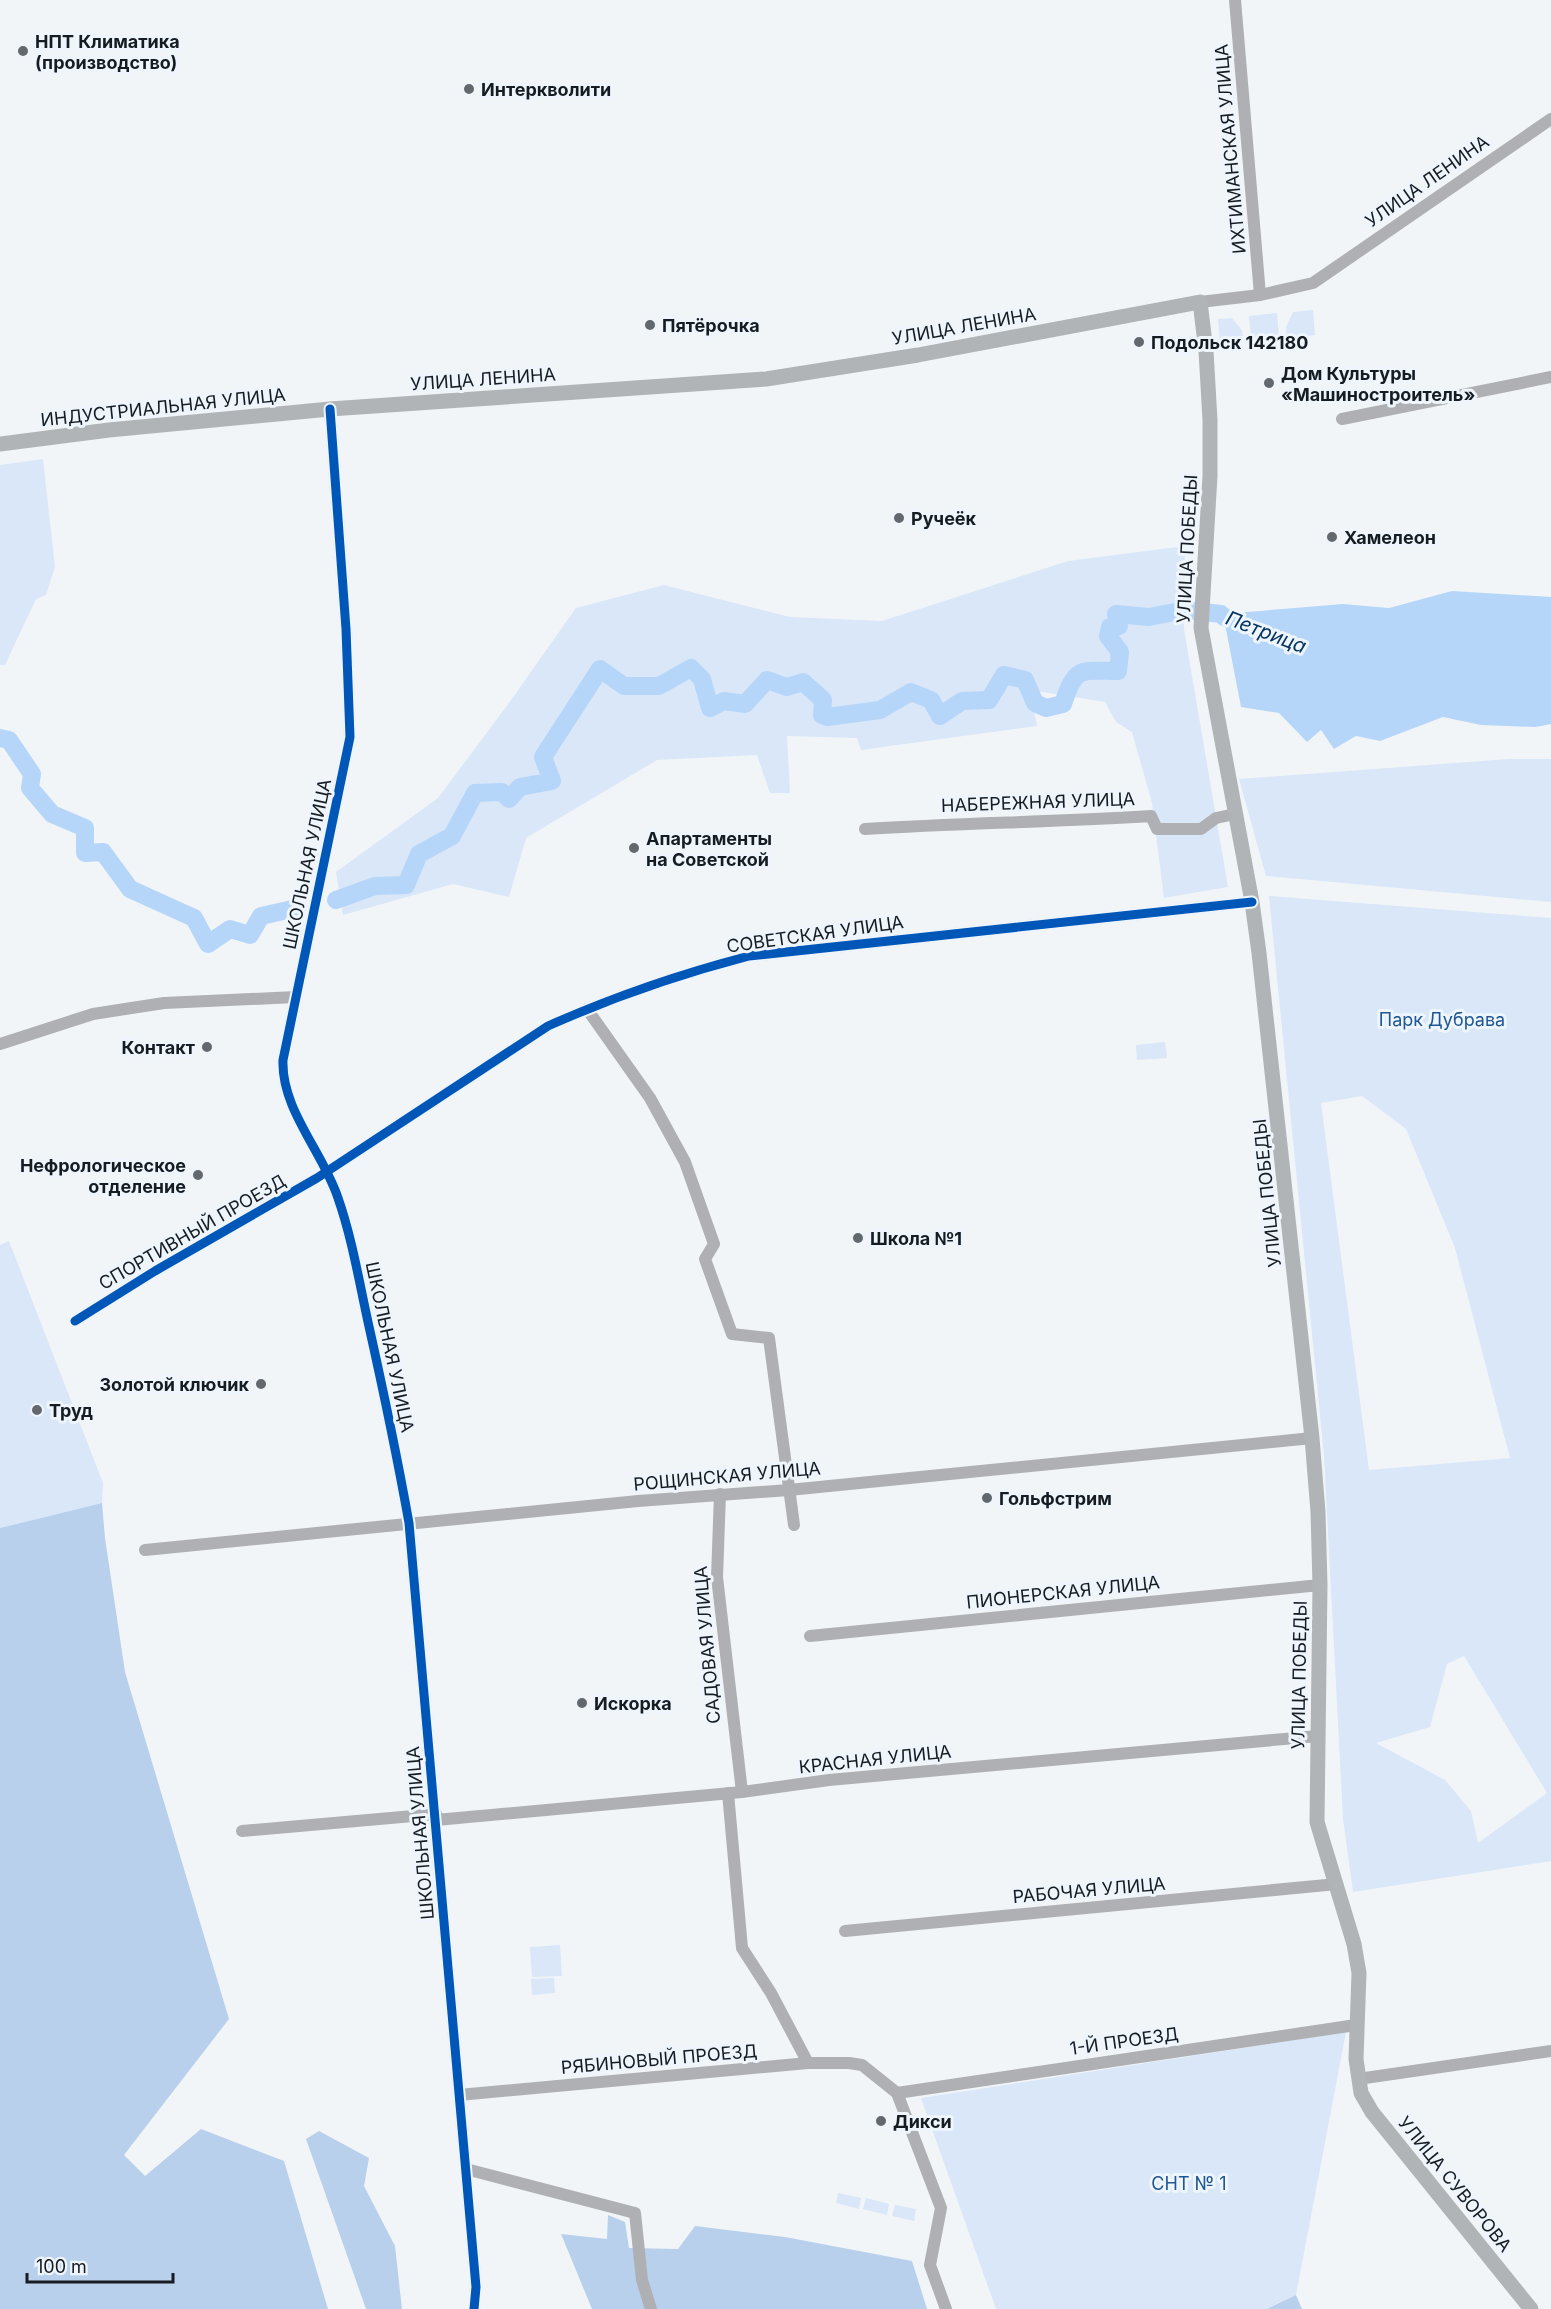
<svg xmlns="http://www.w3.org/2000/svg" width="1551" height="2309" font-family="Inter,sans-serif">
	<rect width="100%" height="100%" fill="#f2f5f8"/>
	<g fill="#d9e7f8" fill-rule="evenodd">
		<polygon points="1313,310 1315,335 1287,339 1286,327 1293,312"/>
		<polygon points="1277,313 1279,335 1251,338 1249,316"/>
		<polygon points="1232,318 1242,330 1243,342 1220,344 1218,319"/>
		<polygon points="43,459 55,567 46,595 36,599 5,665 0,665 0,465"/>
		<polygon points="1185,546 1184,629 1228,887 1164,898 1152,803 1132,732 1116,722 1105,702 1030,690 1037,726 861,750 857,738 787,736 790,793 770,793 757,755 657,760 526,838 509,897 453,884 343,915 336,872 438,798 506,707 576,608 664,585 790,617 882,621 1068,561"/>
		<polygon points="1509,759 1551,759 1551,902 1266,876 1239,779"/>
		<path d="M1269 896 1551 918V1861L1353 1892 1343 1819 1324 1456ZM1362 1096 1406 1129 1455 1248 1510 1458 1369 1470 1321 1103ZM1464 1656 1547 1793 1478 1843 1471 1811 1445 1780 1376 1743 1430 1727 1447 1664Z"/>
		<polygon points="1165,1042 1167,1058 1137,1060 1136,1045"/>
		<polygon points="9,1241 103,1483 102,1503 0,1528 0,1245"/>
		<polygon points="560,1945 562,1976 532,1977 530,1947"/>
		<polygon points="554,1978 555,1993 532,1995 531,1979"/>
		<polygon points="1346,2032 1296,2295 1265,2309 996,2309 921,2098"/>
		<polygon points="838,2193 861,2198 859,2209 836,2203"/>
		<polygon points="866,2198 889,2204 887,2215 863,2209"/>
		<polygon points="895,2205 916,2209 914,2221 892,2216"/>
	</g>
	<g fill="#b8d0ec">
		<polygon points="102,1503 105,1538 125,1672 229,2019 124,2155 145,2176 201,2129 284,2161 328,2309 0,2309 0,1528"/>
		<polygon points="319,2131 369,2158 364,2186 395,2246 402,2309 366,2309 306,2139"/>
		<polygon points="608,2215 625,2222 629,2248 678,2249 695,2226 785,2237 912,2261 927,2309 592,2309 561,2234 607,2239"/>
		<polygon points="1296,2295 1302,2309 1265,2309 1266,2309"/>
	</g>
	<polygon fill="#b6d6f9" points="1452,591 1551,597 1551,724 1536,727 1481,725 1443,717 1380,741 1356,736 1334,749 1321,730 1307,742 1279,713 1241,707 1223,614 1343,604 1389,608"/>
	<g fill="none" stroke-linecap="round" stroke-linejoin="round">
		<g stroke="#b6d6f9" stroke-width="18">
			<polyline points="0,738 9,740 32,774 30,788 52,814 85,828 85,853 103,852 130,889 194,918 208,944 230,929 250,935 261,916 297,908"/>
			<path d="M336 900 375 886 406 885 419 854 452 836 475 793 502 792 509 799 520 787 552 781 543 757 600 669 624 686H659L691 668 702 679 710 708 724 701 745 704 767 680 787 687 803 682 823 700 822 715 827 717 880 710 911 692 931 700 940 716 962 701 989 700 1004 675 1025 680 1035 703 1046 708 1063 704C1076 665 1080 671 1118 671L1120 652 1108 636 1110 627 1119 626 1116 614 1149 617 1185 610 1221 614 1224 617 1246 625"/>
		</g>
		<g stroke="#aeb0b3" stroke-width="12">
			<polyline points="1235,0 1260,295"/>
			<polyline points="1200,302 1260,295 1313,283 1551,119"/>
			<path d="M330 409 346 629 350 737 283 1060C281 1109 323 1152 338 1198 352 1238 359 1281 368 1322 383 1389 397 1456 409 1523L476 2287 474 2309"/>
			<polyline points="1342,419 1551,377"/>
			<path d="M865 829C960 823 1056 822 1151 816L1157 829H1201L1216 818 1235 814"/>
			<polyline points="587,1009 650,1098 685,1162 714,1244 705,1259 732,1334 769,1338 794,1525"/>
			<polyline points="0,1044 93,1014 164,1003 296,997"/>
			<path d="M75 1321 155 1271 317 1178 548 1026C613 997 680 974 749 956L1252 902"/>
			<polyline points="720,1494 717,1577 742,1792"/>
			<polyline points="145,1550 638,1501 789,1490 1312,1438"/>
			<polyline points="810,1636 1320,1585"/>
			<polyline points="728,1793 742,1948 771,1993 808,2063"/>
			<polyline points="436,1820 742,1792 829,1780 1318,1736"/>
			<polyline points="242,1831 436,1814"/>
			<polyline points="845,1931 1337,1884"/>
			<polyline points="1358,2079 1551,2051"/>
			<polyline points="897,2093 1356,2025"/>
			<polyline points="459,2095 808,2063 849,2063 862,2065 897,2093 941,2208 930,2265 946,2309"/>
			<polyline points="466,2169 635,2213 642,2280 651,2309"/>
		</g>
		<polyline stroke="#b1b4b7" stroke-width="15" points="0,444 109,430 330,409 766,379 918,355 1200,302 1206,351 1210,420 1210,476 1201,628 1252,902 1259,953 1312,1438 1318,1512 1320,1585 1317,1822 1354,1944 1359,1973 1356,2059 1361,2093 1372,2112 1531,2309"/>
		<defs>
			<g id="cycleway">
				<path d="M330 409 346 629 350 737 283 1060C281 1109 323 1152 338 1198 352 1238 359 1281 368 1322 383 1389 397 1456 409 1523L476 2287 474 2309"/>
				<path d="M75 1321 155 1271 317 1178 548 1026C613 997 680 974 749 956L1252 902"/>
			</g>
		</defs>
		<use href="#cycleway" stroke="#eef5fc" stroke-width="13"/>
		<use href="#cycleway" stroke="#0057b8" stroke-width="9"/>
	</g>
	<g fill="#63686d" stroke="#eef5fc" stroke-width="2">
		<circle cx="23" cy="51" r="6"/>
		<circle cx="469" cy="89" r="6"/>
		<circle cx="650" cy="325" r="6"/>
		<circle cx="1139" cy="342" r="6"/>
		<circle cx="1269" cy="383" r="6"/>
		<circle cx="899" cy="518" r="6"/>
		<circle cx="1332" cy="537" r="6"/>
		<circle cx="634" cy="848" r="6"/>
		<circle cx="207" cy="1047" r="6"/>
		<circle cx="198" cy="1175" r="6"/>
		<circle cx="858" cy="1238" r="6"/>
		<circle cx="261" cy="1384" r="6"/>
		<circle cx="37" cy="1410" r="6"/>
		<circle cx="987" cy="1498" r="6"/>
		<circle cx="582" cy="1703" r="6"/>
		<circle cx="881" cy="2121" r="6"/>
	</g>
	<g text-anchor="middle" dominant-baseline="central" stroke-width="6" stroke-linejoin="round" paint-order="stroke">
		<g font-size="18" font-weight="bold" fill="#161c22" stroke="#eef5fc" text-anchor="start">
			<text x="35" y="41">НПТ Климатика<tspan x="35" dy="21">(производство)</tspan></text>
			<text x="481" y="89">Интеркволити</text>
			<text x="662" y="325">Пятёрочка</text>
			<text x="1151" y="342">Подольск 142180</text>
			<text x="1281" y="373">Дом Культуры<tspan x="1281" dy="21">«Машиностроитель»</tspan></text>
			<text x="911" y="518">Ручеёк</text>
			<text x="1344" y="537">Хамелеон</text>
			<text x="646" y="838">Апартаменты<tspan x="646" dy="21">на Советской</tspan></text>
			<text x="195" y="1047" text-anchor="end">Контакт</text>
			<text x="186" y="1165" text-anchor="end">Нефрологическое<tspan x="186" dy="21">отделение</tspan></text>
			<text x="870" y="1238">Школа №1</text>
			<text x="249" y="1384" text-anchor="end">Золотой ключик</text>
			<text x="49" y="1410">Труд</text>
			<text x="999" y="1498">Гольфстрим</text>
			<text x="594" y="1703">Искорка</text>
			<text x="893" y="2121">Дикси</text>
		</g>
		<g font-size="18" fill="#161c22" stroke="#eef5fc">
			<text transform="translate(1230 149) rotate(-95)">ИХТИМАНСКАЯ УЛИЦА</text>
			<text transform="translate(1427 181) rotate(-35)">УЛИЦА ЛЕНИНА</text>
			<text transform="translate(964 326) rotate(-10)">УЛИЦА ЛЕНИНА</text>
			<text transform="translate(483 379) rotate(-4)">УЛИЦА ЛЕНИНА</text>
			<text transform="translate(163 407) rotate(-6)">ИНДУСТРИАЛЬНАЯ УЛИЦА</text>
			<text transform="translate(1187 549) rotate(-87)">УЛИЦА ПОБЕДЫ</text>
			<text transform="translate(1038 802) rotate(-2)">НАБЕРЕЖНАЯ УЛИЦА</text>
			<text transform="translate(307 864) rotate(-78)">ШКОЛЬНАЯ УЛИЦА</text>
			<text transform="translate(815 934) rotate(-8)">СОВЕТСКАЯ УЛИЦА</text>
			<text transform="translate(1267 1193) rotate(-96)">УЛИЦА ПОБЕДЫ</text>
			<text transform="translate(192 1232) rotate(-30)">СПОРТИВНЫЙ ПРОЕЗД</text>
			<text transform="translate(390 1347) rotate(78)">ШКОЛЬНАЯ УЛИЦА</text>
			<text transform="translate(727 1476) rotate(-5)">РОЩИНСКАЯ УЛИЦА</text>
			<text transform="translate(1063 1592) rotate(-6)">ПИОНЕРСКАЯ УЛИЦА</text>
			<text transform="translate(707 1645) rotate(-95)">САДОВАЯ УЛИЦА</text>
			<text transform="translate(1299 1675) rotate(-89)">УЛИЦА ПОБЕДЫ</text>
			<text transform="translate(875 1759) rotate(-6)">КРАСНАЯ УЛИЦА</text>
			<text transform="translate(420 1833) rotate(-95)">ШКОЛЬНАЯ УЛИЦА</text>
			<text transform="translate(1089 1890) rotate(-5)">РАБОЧАЯ УЛИЦА</text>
			<text transform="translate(1124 2041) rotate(-8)">1-Й ПРОЕЗД</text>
			<text transform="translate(659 2059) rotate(-5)">РЯБИНОВЫЙ ПРОЕЗД</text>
			<text transform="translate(1455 2184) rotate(51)">УЛИЦА СУВОРОВА</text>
		</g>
		<g font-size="18" fill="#1e5792" stroke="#eef5fc">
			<text x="1442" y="1019">Парк Дубрава</text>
			<text x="1189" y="2183">СНТ № 1</text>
		</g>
		<g font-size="20" font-style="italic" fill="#073460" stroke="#eef5fc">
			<text transform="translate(1266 632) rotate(21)">Петрица</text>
		</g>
	</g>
	<path d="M27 2273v9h146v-9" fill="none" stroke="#161c22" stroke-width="3"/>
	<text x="36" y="2273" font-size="18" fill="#161c22" stroke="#eef5fc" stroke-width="4.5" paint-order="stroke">100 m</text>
</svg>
